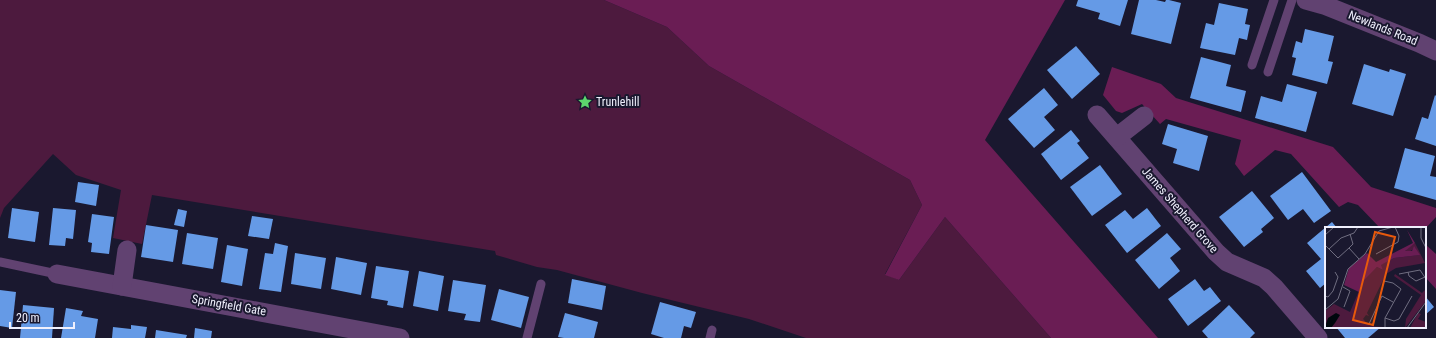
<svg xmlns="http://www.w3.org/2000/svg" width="1436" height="338" font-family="'Roboto Condensed',sans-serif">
	<rect width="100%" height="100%" fill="#1a182f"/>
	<polygon fill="#4d1a3e" points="0,0 604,0 667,27 709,66 910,180 922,205 885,274 899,280 945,217 1051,338 806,338 749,319 642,293 557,270 537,267 496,255 495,251 152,195 142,244 113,238 121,190 76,175 53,154 4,208 0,218"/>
	<g fill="#6a1d54">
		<polygon points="604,0 1065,0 985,140 1158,338 1051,338 945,217 899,280 885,275 922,205 910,180 709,66 667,27"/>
		<polygon points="1112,67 1161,84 1176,98 1333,147 1371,187 1436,208 1436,217 1425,229 1380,228 1358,205 1348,202 1339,207 1291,154 1275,150 1244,176 1235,164 1241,140 1166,119 1160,124 1142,104 1122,113 1116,111 1103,95"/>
		<polygon points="1425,244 1436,254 1436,289 1425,277"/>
	</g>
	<g fill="#659ae6">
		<polygon points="1078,0 1128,0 1120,26 1098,19 1100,13 1076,6"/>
		<polygon points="1139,0 1156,0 1165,2 1166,0 1169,0 1181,3 1171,44 1131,34"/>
		<polygon points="1219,3 1248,9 1245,24 1250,25 1247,40 1239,38 1235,55 1200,48 1206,23 1214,25"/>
		<polygon points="1305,29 1334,36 1328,61 1333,62 1327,84 1292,75 1296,58 1292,57 1296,41 1302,43"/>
		<polygon points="1076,46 1100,74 1072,99 1047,70"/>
		<polygon points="1201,57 1231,65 1226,86 1246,91 1241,112 1190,98"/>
		<polygon points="1364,64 1389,72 1390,69 1406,74 1393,116 1352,104"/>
		<polygon points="1287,84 1317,92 1306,132 1255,118 1261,96 1282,102"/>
		<polygon points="1044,88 1058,105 1044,117 1055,130 1034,148 1008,119"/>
		<polygon points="1435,95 1436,96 1436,146 1415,139 1422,117 1428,119"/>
		<polygon points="1168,124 1208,136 1199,171 1173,163 1177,149 1162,144"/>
		<polygon points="1071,130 1080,141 1077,143 1089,158 1061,180 1041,154"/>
		<polygon points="1405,148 1435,156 1430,176 1436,177 1436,200 1394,188"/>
		<polygon points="1100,165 1122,194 1092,216 1070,187"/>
		<polygon points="1302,172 1331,211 1314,223 1303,209 1288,220 1270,196"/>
		<polygon points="78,182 99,185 96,206 75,202"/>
		<polygon points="1252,191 1274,218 1261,229 1263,232 1244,247 1219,217"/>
		<polygon points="12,208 39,212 35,242 8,238"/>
		<polygon points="53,208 76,210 73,239 66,238 65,246 49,245"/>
		<polygon points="1147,208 1161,226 1127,253 1105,225 1125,210 1133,219"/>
		<polygon points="178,209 187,211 184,227 174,225"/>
		<polygon points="92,214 114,217 109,254 91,252 92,243 88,242"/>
		<polygon points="252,216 273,219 269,239 248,236"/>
		<polygon points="1332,222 1337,228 1326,228 1326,283 1320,288 1306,271 1321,259 1307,243"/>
		<polygon points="146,225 178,230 173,262 141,257"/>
		<polygon points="187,233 218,238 213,269 182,264"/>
		<polygon points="1167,233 1181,249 1170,258 1180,271 1159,289 1135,260"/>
		<polygon points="275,243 288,246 281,292 259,289 265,253 273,254"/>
		<polygon points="227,245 248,249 242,286 221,282"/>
		<polygon points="295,253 326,258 321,289 291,284"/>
		<polygon points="336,257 367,263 361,295 331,289"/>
		<polygon points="376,266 409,271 403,308 387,305 388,301 371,298"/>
		<polygon points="419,271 444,276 438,311 413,306"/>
		<polygon points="572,279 606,286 602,310 568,303"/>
		<polygon points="1195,279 1204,291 1210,287 1221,301 1188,326 1168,299"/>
		<polygon points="453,280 486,285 480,322 464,320 466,314 448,311"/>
		<polygon points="499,289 529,297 521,328 491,320"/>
		<polygon points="0,290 16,292 12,328 0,326"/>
		<polygon points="1425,296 1434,307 1425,315"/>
		<polygon points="660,302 696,312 691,328 684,326 681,338 664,338 651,334"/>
		<polygon points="23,305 54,308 52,338 20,338"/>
		<polygon points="1229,305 1255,333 1250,338 1208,338 1202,331"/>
		<polygon points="66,308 83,311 81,316 98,319 95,338 61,338"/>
		<polygon points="565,313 598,322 594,338 564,338 558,337"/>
		<polygon points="131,325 147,327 145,338 112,338 113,327 131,329"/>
		<polygon points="1336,327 1381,327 1368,338 1345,338"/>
		<polygon points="195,328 212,331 211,338 194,338"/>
		<polygon points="156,330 187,335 186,338 155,338"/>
	</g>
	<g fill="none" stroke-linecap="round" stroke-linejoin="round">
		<g stroke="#614271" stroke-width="9">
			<polyline points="1252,65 1274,0"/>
			<polyline points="1268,72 1292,0"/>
			<polyline points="0,262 57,274"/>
			<polyline points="527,338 541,284"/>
			<polyline points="710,338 712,330"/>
		</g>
		<g stroke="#614271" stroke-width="19">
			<polyline points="1306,0 1324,5 1419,43 1436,51"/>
			<polyline points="1097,115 1216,252 1227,262 1264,278 1274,287 1318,338"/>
			<polyline points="1117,137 1144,116"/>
			<polyline points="57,274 400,338"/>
			<polyline points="122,286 127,250"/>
		</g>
	</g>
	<defs>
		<symbol id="sight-bare" viewBox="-9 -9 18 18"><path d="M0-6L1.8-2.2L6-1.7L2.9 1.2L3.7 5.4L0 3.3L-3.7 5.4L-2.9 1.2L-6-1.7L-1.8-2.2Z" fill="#5cd56d" stroke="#1a182f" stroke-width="2.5" paint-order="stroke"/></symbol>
	</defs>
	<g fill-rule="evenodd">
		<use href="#sight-bare" x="575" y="92" width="20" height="20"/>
	</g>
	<g text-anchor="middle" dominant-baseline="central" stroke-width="4" stroke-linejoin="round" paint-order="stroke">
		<g font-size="12" fill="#f0f0fd" stroke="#1a182f">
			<text transform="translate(1383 28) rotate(22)">Newlands Road</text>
			<text transform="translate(1180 210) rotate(49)">James Shepherd Grove</text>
			<text transform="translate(229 305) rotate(10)">Springfield Gate</text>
		</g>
		<g font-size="12" fill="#f0f0fd" stroke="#1a182f" text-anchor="start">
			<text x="596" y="102">Trunlehill</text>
		</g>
	</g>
	<g transform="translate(1325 227)">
		<rect width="101" height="101" fill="#1a182f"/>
		<path d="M90 16 100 36 71 41 61 47 42 86 44 89 41 88 38 92 45 99 58 100 0 101V84L9 77 25 85 39 52 52 40 58 43 55 38 69 31 94 28 90 21 84 25 79 23ZM70 47 97 66 101 62V74L80 101 81 92 96 68 69 49ZM93 86 96 87 93 92 101 95V101H85Z" fill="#4d1a3e"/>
		<path d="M82 3 90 16 80 24H87L89 19 95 28 69 31 56 38 58 43 52 40 37 55 34 65 19 58 24 41 42 26 51 35 88 16Z" fill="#6a1d54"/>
		<path d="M11 86 15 88 10 96 6 101 0 100 3 91Z" fill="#00070d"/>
		<path fill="none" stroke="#706e81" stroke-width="1" d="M96 0V11L101 21M0 8 9 0M0 18 13 31 24 21 34 32M24 21 28 17 25 7M4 22 16 11 29 6 33 0M51 27 73 15 74 9 70 0M83 45 84 49 91 54 100 50M74 47 95 43 101 52M59 54 68 56 76 62 60 91V101M18 60 25 64 19 80M0 69 3 70 8 64 13 50 10 45M0 83 13 72 23 42 40 27 54 4 68 0M60 91 69 94 74 92 87 69M44 97 57 69 68 75M82 101 101 75"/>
		<path fill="#e8590c" fill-opacity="0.15" stroke="#e8590c" stroke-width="2" d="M50 5 70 10 48 98 28 93Z"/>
		<rect width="101" height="101" fill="none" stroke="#f0f0fd" stroke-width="2"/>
	</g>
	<path d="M10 322v6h64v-6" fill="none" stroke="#f0f0fd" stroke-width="2"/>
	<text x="16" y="322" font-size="12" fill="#f0f0fd" stroke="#1a182f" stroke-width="3" paint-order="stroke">20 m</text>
</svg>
